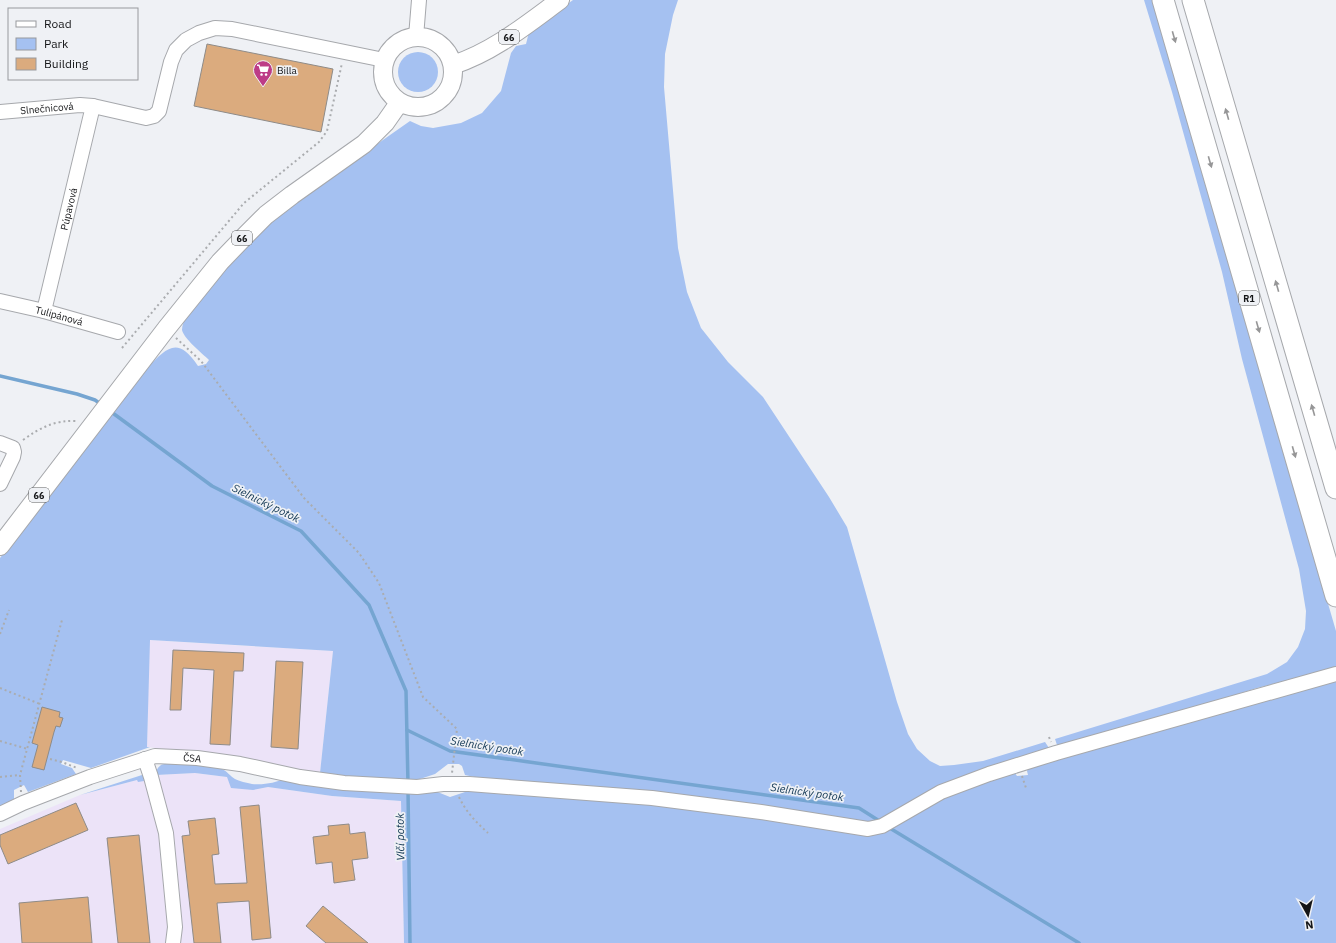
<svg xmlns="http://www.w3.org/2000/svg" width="1336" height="943" font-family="'IBM Plex Sans',sans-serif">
	<rect width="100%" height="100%" fill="#eff1f5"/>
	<g fill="#ece3f8">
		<polygon points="149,640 333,651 320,773 237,757 147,747"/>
		<polygon points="195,773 227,777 253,790 268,787 332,796 401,801 404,943 0,943 0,829 80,795 137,780 144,781 144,778 156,775"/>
	</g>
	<g fill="#a5c1f1">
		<path d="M573 0H678L673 15 665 54 664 87 678 248 687 292 701 328 728 362 763 397 829 497 847 527 897 702 908 734 917 749 930 761 940 766 954 765 983 761 1045 742 1049 748 961 778 922 795 903 806 890 817 867 824 484 779 465 775 462 766 459 764H448L435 774 417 780 348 777 320 773 333 651 150 640 147 747H150L91 768 63 760 61 764 72 768 76 774 28 792 24 785 14 790V799L0 807V558L146 369C167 348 177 335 198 366L206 364 209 360C202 353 184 339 182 330 182 325 184 321 186 317L235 258 276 217 313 189 410 121 421 126 433 128 461 123 482 113 501 91 511 53 516 46 526 44 529 32Z"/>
		<polygon points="1144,0 1152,0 1336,631 1336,668 1257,688 1147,723 1062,746 1057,745 1055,739 1267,674 1287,662 1298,647 1305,629 1306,611 1299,569 1242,359 1222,272 1172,92"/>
		<circle cx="418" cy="72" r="20"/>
		<path d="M1336 679V943H404L401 801 332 796 268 787 253 790 231 788 227 777 195 773 156 775C156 771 157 768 161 765 170 761 213 765 222 769 227 771 230 776 235 779 239 781 247 783 252 784 264 785 276 783 285 778L435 791 450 797 465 792 488 790 654 804 866 834 957 789 1015 773 1017 776 1028 775 1027 771 1029 766Z"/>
		<polygon points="142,775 145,776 146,778 144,778 144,781 138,782 137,780 80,795"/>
	</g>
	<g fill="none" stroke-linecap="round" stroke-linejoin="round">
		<g stroke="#75a5d1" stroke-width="3.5">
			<polyline points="0,376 77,394 95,400 102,405"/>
			<polyline points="110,411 212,486 301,531 369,605 406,691 408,784"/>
			<polyline points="407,730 450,751 859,808 881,822"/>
			<polyline points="408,790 410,943"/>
			<polyline points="888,827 1079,943"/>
		</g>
	</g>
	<g fill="#dbab7e" stroke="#8e8b88">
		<polygon points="207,44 333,69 321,132 194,106"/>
		<polygon points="173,650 244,653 243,671 234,671 230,745 210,744 214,670 183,668 181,710 170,710"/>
		<polygon points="276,661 303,662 298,749 271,747"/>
		<polygon points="42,707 60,712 59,717 63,718 60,727 56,726 54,732 44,770 32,767 38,745 32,743"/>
		<polygon points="76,803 88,830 8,864 0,845 0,835"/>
		<polygon points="259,805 271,938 252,940 249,901 217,903 221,943 194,943 182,836 190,835 188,821 215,818 219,854 212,855 215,884 247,883 240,807"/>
		<polygon points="349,824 350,834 365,832 368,858 352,860 355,880 334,883 332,862 316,864 313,837 329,835 328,826"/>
		<polygon points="139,835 150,943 118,943 107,838"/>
		<polygon points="88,897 92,943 22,943 19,903"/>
		<polygon points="323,906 368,943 326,943 306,926"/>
	</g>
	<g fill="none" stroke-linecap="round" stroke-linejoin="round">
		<defs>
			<g id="minor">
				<polyline points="416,37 419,0"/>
				<path id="s1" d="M0 112 80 105 93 106 146 118 154 116 159 111 171 62 176 50 186 40 199 33 215 28 232 29 384 60"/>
				<path id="s2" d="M0 301 44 311 118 332"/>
				<path id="s3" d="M44 311 93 106"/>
				<polyline points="0,443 13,448 14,452 13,457 0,484"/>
				<polyline points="145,759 151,777 166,833 175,927 173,943"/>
				<path id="s4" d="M0 814 23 803 90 777 155 756 197 758 240 764 300 777 344 783 417 787 443 784H469L652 798 761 812 868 829 882 826 941 792 989 774 1056 753 1336 674"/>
			</g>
			<g id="major">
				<circle cx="418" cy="72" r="35"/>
				<path d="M453 65C493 52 526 25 560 0"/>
				<polyline points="0,546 166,329 220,262 247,234 266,215 292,195 364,144 385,123 399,103"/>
			</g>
			<g id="highway">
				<polyline points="1163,0 1336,596"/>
				<polyline points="1193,0 1336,488"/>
			</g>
		</defs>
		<use href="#minor" stroke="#a6a8ac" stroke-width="16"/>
		<use href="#major" stroke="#a6a8ac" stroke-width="20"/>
		<use href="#highway" stroke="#a6a8ac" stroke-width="23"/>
		<g stroke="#aaacaf" stroke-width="2" stroke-dasharray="2 3" stroke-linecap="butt">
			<polyline points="176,338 201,361 304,498 359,553 379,583 423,697 457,729 452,773"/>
			<polyline points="122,348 244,203 319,142 327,131 342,63"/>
			<path d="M23 440C41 427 55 420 78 421"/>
			<polyline points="0,634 9,610"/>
			<polyline points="0,688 40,704"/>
			<polyline points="1049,737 1051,742"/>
			<polyline points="0,741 28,749"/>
			<polyline points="50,759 62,762 77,768"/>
			<polyline points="1022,776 1026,788"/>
			<polyline points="0,777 20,775"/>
			<polyline points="21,792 20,775 62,620"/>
			<path d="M459 797C466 812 476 822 488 833"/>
		</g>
		<use href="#minor" stroke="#fff" stroke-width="14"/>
		<use href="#major" stroke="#fff" stroke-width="18"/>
		<use href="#highway" stroke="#fff" stroke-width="21"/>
	</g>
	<defs><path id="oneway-solid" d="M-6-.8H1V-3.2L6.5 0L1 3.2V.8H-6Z"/></defs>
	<g fill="#969697">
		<use href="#oneway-solid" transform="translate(1174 37) rotate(74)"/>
		<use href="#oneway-solid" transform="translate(1227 114) rotate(-106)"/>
		<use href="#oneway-solid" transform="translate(1210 162) rotate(74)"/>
		<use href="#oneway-solid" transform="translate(1277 286) rotate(-106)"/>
		<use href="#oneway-solid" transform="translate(1258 327) rotate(74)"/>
		<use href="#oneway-solid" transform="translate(1313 410) rotate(-106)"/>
		<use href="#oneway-solid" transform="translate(1294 452) rotate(74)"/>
	</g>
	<defs>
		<symbol id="supermarket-pin" viewBox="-11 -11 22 30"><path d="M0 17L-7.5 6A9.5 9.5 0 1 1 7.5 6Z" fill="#bd3c87" stroke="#eff1f5"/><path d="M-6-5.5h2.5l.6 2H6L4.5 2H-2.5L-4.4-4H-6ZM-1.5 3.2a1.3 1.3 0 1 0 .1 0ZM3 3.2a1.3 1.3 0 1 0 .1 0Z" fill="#fff"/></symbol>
	</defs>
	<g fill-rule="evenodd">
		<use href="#supermarket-pin" x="252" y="59" width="22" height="30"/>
	</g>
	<g text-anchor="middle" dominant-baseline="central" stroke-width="3.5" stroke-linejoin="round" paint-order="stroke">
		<g fill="#eff1f5" stroke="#56585a" stroke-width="1">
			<rect x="499" y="30" width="20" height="14" rx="3"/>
			<rect x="232" y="231" width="20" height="14" rx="3"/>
			<rect x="1239" y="291" width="20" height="14" rx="3"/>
			<rect x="29" y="488" width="20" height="14" rx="3"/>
		</g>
		<g font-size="9" font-weight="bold" fill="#151618">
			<text x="509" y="37">66</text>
			<text x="242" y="238">66</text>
			<text x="1249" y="298">R1</text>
			<text x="39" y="495">66</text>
		</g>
		<g font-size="10" fill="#151618" stroke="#eff1f5" text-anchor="start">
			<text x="277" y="70">Billa</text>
		</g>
		<g font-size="10" fill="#151618" stroke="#eff1f5">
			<text stroke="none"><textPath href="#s1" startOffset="47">Slnečnicová</textPath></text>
			<text stroke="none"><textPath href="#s3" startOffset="105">Púpavová</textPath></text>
			<text stroke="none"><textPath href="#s2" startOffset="61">Tulipánová</textPath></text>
			<text stroke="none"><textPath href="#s4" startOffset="203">ČSA</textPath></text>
		</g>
		<g font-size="11" font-style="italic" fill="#0d3350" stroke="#eff1f5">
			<text transform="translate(266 503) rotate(26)">Sielnický potok</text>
			<text transform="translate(487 746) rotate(9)">Sielnický potok</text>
			<text transform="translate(807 792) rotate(8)">Sielnický potok</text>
			<text transform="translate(400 837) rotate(-91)">Vlčí potok</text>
		</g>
	</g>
	<rect x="8" y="8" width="130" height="72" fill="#eff1f5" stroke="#98999d"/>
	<rect x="16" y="21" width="20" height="6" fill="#ffffff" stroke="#98999d"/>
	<text x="44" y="28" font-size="12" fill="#151618">Road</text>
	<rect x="16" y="38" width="20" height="12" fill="#a5c1f1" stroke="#98999d"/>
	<text x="44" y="48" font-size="12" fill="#151618">Park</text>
	<rect x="16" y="58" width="20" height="12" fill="#dbab7e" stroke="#98999d"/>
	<text x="44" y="68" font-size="12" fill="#151618">Building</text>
	<g transform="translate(1308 915) rotate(172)" stroke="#eff1f5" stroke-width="3" paint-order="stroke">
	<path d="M0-3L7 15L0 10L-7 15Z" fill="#151618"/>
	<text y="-6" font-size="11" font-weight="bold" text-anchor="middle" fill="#151618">N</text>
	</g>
</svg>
